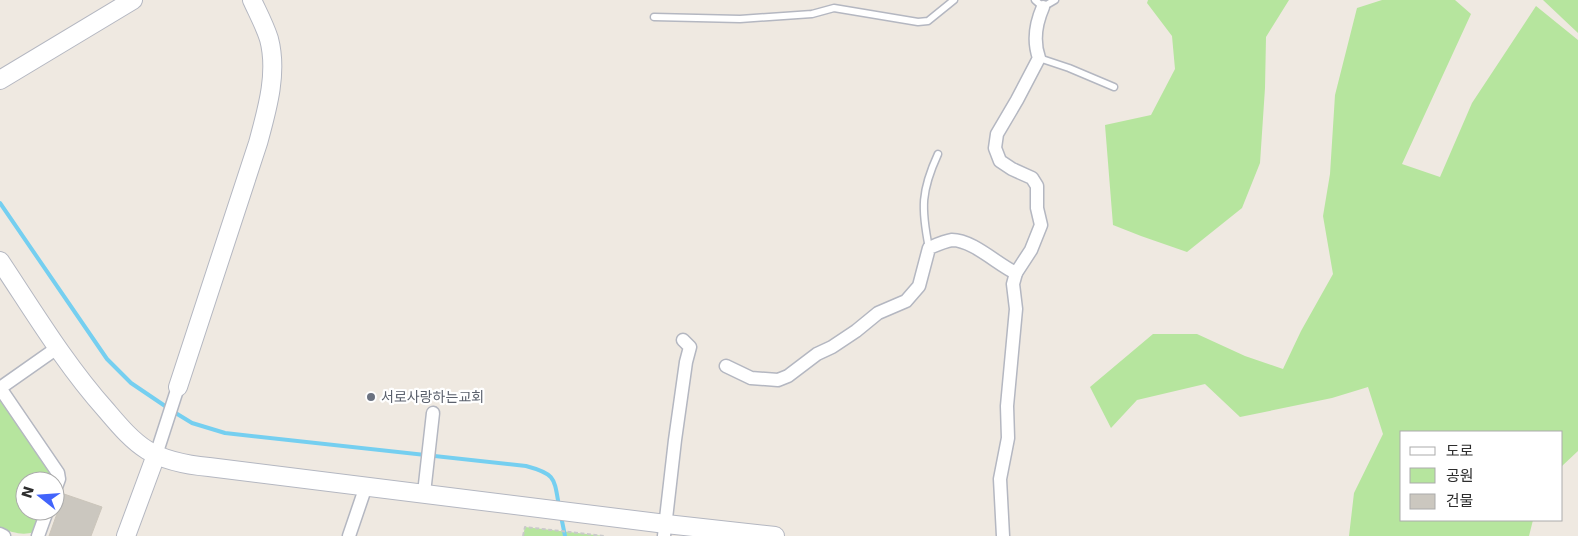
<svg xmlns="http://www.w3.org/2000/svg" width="1578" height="536" font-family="'DejaVu Sans','Noto Sans KR',sans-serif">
	<rect width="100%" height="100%" fill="#efe9e1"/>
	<g fill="#b6e59e">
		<polygon points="1148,0 1289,0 1266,37 1265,88 1260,163 1242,208 1187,252 1141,236 1113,225 1105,125 1151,115 1175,69 1172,36 1147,3"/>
		<polygon points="1382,0 1455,0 1471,14 1402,164 1440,177 1472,103 1536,6 1578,40 1578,451 1562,466 1562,432 1402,432 1402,520 1533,520 1529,536 1349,536 1354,493 1383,434 1368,387 1332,398 1240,417 1205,384 1137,400 1111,428 1090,387 1153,334 1197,334 1245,356 1283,369 1301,331 1333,274 1323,216 1330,174 1335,95 1357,8"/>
		<polygon points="1543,0 1578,0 1578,33"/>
		<path d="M0 400 52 476V481H25V511H42L34 532C22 536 12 532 0 528Z"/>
		<polygon points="525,527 604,536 523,536"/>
	</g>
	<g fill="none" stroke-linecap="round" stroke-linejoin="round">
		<g stroke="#75cff0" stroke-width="4">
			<polyline points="0,203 107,359 131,383 168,408"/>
			<path d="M174 412 192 423 225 433 526 466C556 474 554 478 559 506"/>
			<polyline points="561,516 565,536"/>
		</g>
	</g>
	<polygon fill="#cbc7bf" stroke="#cbc5ba" points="64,494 102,507 91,536 49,536"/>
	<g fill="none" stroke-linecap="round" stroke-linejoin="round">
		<defs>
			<g id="lane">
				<polyline points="1035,0 1043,7 1055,0"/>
				<polyline points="654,17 740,19 812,14 834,8 918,22 928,21 954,0"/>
				<polyline points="1039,58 1069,68 1114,87"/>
				<path d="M929 248C921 208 921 191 938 154"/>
			</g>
			<g id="street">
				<path d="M1016 273 1031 250 1041 225 1037 208V186L1032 178 1012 169 1000 161 995 148 997 134 1017 100 1039 58C1033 41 1036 23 1043 7"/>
				<path d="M726 366 751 378 778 380 788 376 817 354 832 347 856 331 878 313 906 301 919 286 929 248C936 245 945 241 952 240 973 240 998 265 1016 273L1013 284 1016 309 1007 406 1008 438 1000 479 1003 536"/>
				<polyline points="156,455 178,387"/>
				<polyline points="55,490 59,479 58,473 0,388 57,348"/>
				<polyline points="424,493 433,413"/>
				<polyline points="0,534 4,536"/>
				<polyline points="38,536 47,511"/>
				<polyline points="349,536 366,486"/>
				<polyline points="664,536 675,440 686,362 690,347 683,340"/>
			</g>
			<g id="secondary">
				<polyline points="0,80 133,0"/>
				<path d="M0 261C34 312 65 364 106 410 118 424 131 440 147 450 165 461 187 465 209 467L666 524 775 536"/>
				<path d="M178 387 258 143C267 110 278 73 269 39 265 26 258 13 252 0"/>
				<polyline points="126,536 156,455"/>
			</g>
		</defs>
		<use href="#lane" stroke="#b4b7c1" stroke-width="9"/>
		<use href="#street" stroke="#b4b7c1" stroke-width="15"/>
		<use href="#secondary" stroke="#b4b7c1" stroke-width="20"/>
		<polyline stroke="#c9c9c9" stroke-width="2" stroke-dasharray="4 2.5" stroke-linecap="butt" points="523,536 525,527 604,536"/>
		<use href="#lane" stroke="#fff" stroke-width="6"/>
		<use href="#street" stroke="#fff" stroke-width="12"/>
		<use href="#secondary" stroke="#fff" stroke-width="18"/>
	</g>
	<circle fill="#6b7280" stroke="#fff" stroke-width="2" cx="371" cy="397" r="5"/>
	<g text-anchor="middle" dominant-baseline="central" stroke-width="4.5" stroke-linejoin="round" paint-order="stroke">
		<g font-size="14" fill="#5b616d" stroke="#fff" text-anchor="start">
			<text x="381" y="397">서로사랑하는교회</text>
		</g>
	</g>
	<rect x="1400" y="431" width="162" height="90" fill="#ffffff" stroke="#ababab"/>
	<rect x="1410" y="447" width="25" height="8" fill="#ffffff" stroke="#ababab"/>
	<text x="1446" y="456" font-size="15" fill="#2e2e2e">도로</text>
	<rect x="1410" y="468" width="25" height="15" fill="#b6e59e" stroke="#ababab"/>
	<text x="1446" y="481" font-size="15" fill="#2e2e2e">공원</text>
	<rect x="1410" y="494" width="25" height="15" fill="#cbc7bf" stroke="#ababab"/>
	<text x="1446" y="506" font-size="15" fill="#2e2e2e">건물</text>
	<g transform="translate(40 496) rotate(287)"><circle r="24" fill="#ffffff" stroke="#ababab"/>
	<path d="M0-4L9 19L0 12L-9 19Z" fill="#4264fb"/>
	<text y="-8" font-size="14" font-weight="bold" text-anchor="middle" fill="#2e2e2e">N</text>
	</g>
</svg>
